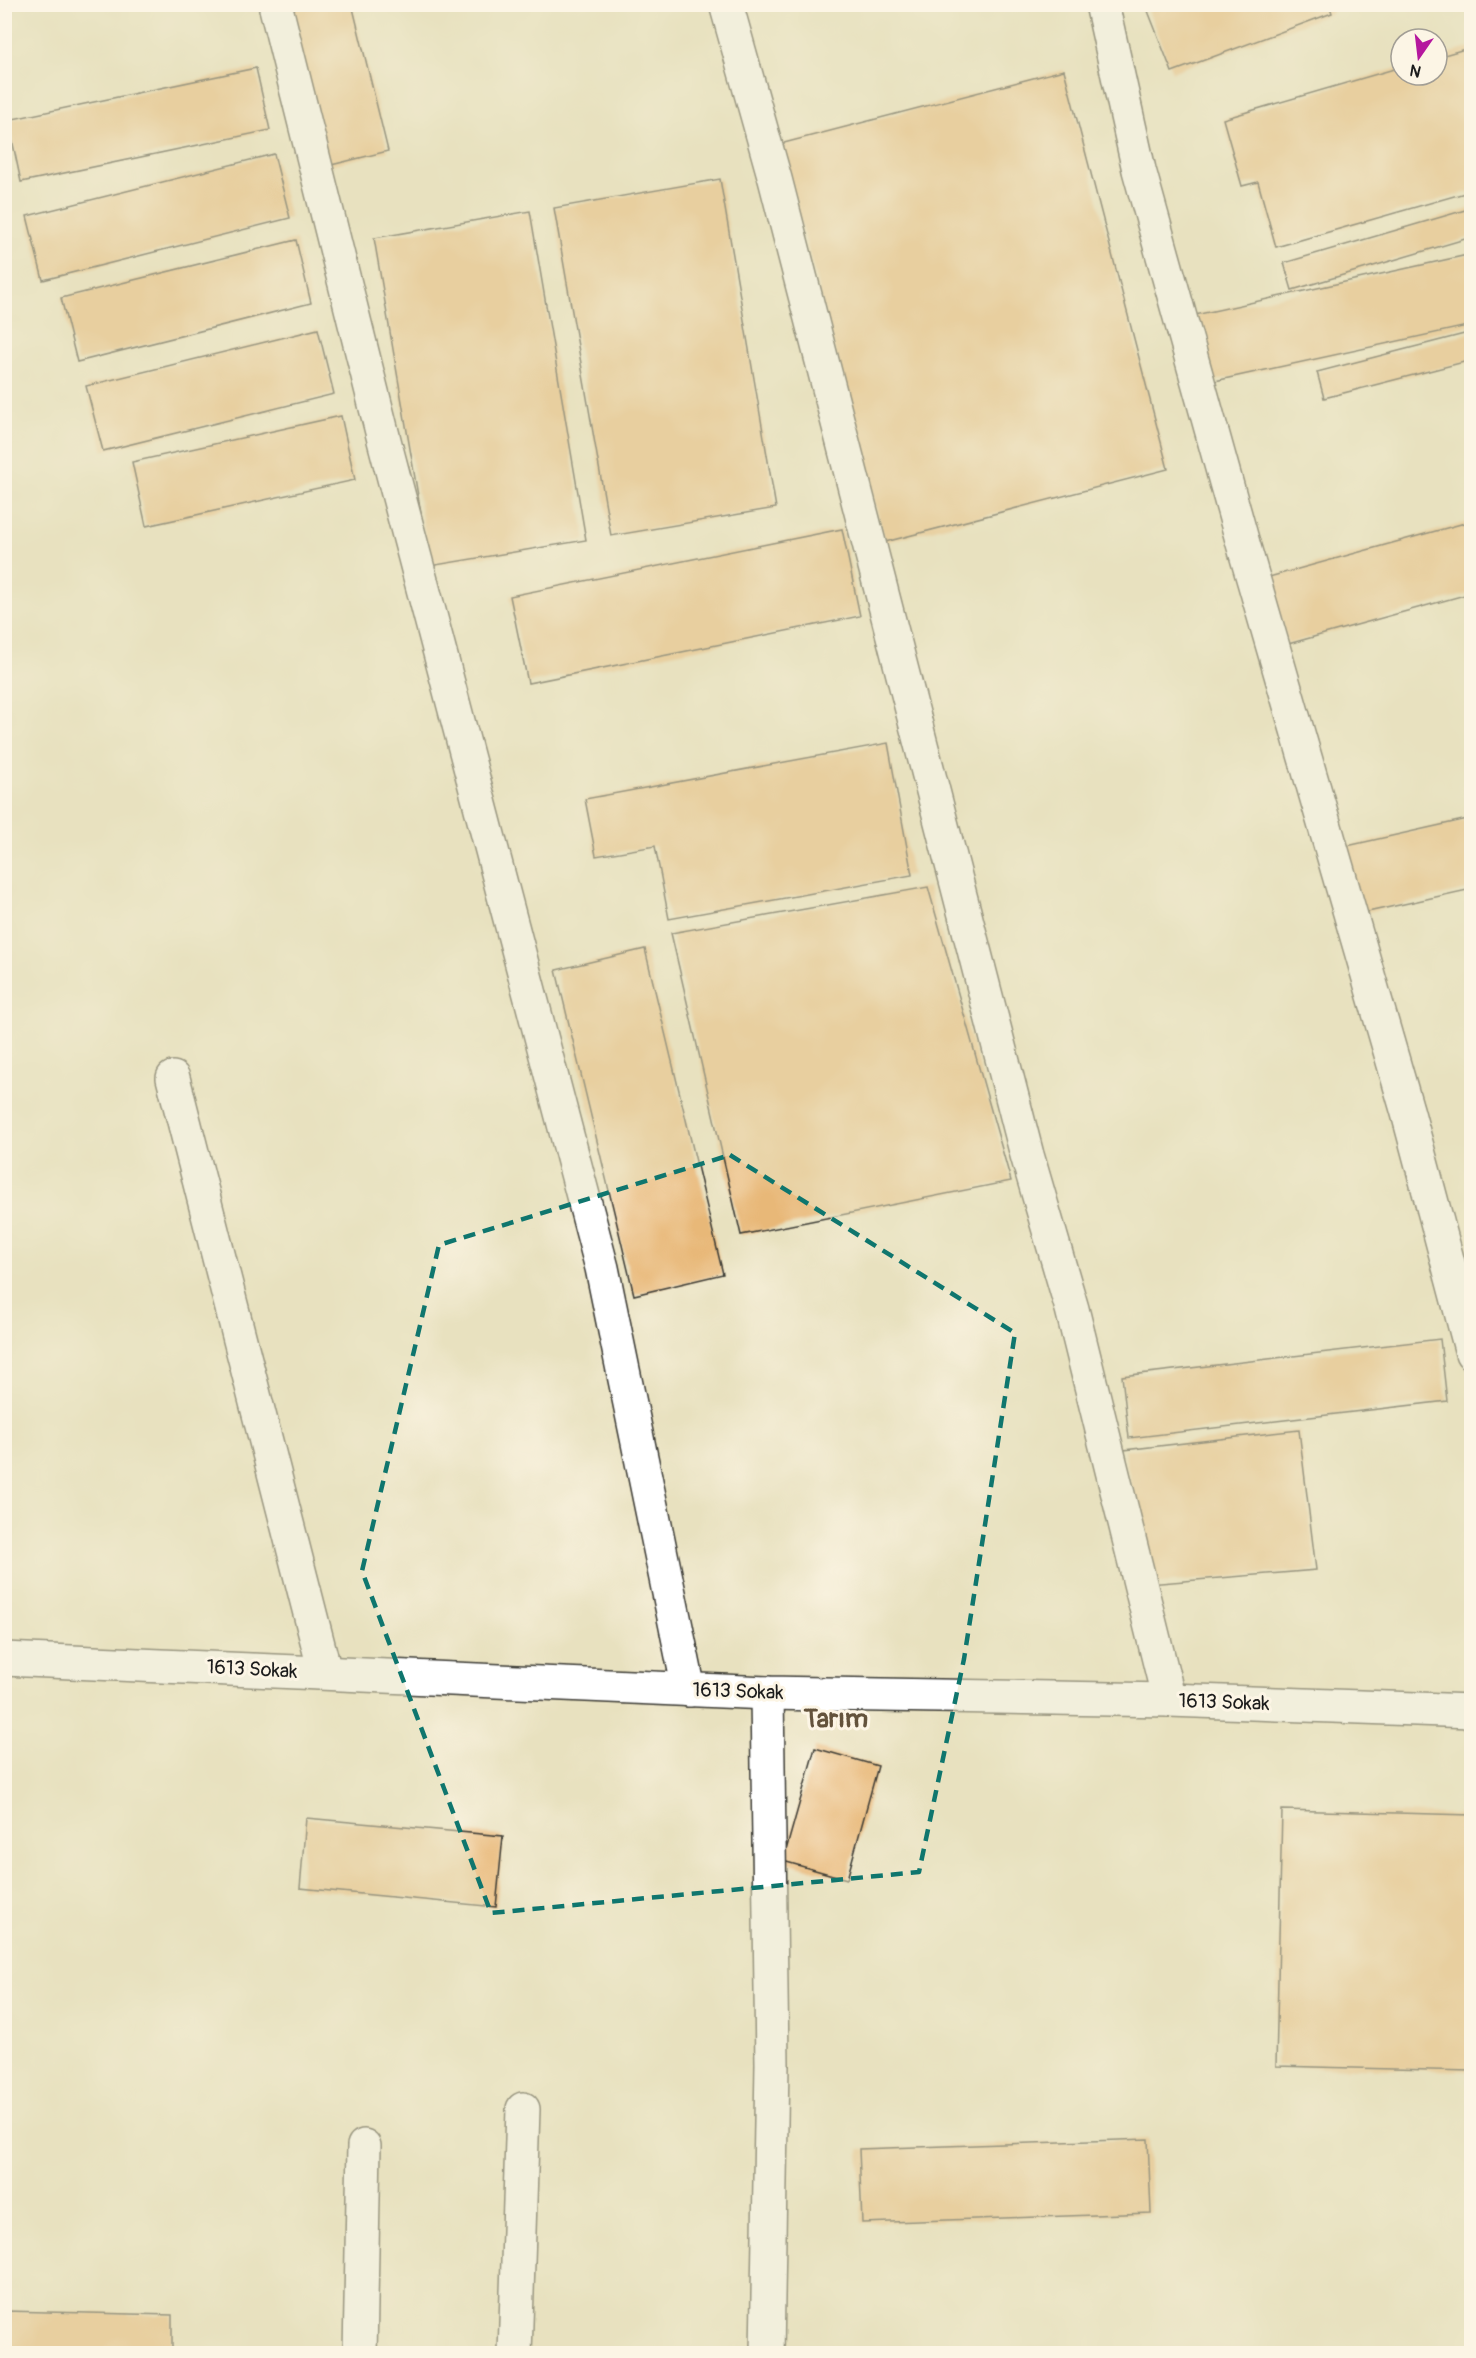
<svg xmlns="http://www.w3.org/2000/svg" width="1476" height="2358" font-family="Pangolin,sans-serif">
	<rect width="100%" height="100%" fill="#fcf5e5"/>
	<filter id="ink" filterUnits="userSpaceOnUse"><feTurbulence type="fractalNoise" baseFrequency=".0167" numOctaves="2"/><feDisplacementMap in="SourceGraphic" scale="12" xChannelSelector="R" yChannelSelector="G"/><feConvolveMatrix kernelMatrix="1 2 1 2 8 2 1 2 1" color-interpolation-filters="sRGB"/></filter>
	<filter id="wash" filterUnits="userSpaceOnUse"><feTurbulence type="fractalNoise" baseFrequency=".008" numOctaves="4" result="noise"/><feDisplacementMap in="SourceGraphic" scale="24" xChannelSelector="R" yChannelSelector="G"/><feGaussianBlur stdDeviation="1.35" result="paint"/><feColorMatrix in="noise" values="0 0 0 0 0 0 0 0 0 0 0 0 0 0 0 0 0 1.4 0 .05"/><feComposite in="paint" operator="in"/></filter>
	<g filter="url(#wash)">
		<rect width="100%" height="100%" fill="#e8e1bf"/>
		<g id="blocks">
			<g fill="#e8b878">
				<polygon points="279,4 352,4 388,151 319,168"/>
				<polygon points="1165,4 1329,4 1332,13 1172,72 1148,11"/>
				<polygon points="1472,47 1472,191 1276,247 1258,182 1242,186 1223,119 1401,67 1401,75 1437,75 1437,57"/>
				<polygon points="256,68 270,130 21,182 8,120"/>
				<polygon points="1064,70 1168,469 885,542 780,144"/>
				<polygon points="274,154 290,218 43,280 27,216"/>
				<polygon points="720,179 776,508 611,536 554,208"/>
				<polygon points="1472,208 1472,237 1292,290 1284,263"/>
				<polygon points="530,211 586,540 430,566 374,238"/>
				<polygon points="296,240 311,303 77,362 61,298"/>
				<polygon points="1472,254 1472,325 1210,382 1195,315"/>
				<polygon points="318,329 334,394 103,451 86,386"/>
				<polygon points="1472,332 1472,360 1324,398 1317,372"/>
				<polygon points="341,416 355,480 146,526 132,462"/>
				<polygon points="1472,521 1472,593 1288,644 1269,577"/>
				<polygon points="842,529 860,616 528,683 510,596"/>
				<polygon points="888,743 912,875 669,919 655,846 596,856 585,799"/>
				<polygon points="1472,818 1472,889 1354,915 1338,848"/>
				<polygon points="928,887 1011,1181 741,1235 671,933"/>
				<polygon points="645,949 723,1274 634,1295 556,970"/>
				<polygon points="1440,1339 1447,1401 1129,1438 1122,1376"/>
				<polygon points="1299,1430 1316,1570 1149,1584 1124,1450"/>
				<polygon points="815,1748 878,1766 847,1879 783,1861"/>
				<polygon points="1282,1810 1472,1815 1470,2071 1276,2066"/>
				<polygon points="306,1818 503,1836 496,1907 300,1888"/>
				<polygon points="1148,2139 1151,2213 862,2223 859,2149"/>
				<polygon points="4,2311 172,2315 172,2354 4,2354"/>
			</g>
		</g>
	</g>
	<g filter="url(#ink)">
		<use href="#blocks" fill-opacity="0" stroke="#3b3a34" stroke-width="1.5"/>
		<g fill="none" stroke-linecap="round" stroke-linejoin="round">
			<defs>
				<g id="minor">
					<polyline points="275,4 385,444 602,1268 689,1690"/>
					<polyline points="726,4 775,179 1027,1155 1072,1309 1169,1700"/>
					<polyline points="1102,4 1139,170 1244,547 1408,1113 1472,1353"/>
					<polyline points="173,1078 325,1672"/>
					<polyline points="4,1659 767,1693 1169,1700 1472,1711"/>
					<polyline points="360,2354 364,2146"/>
					<polyline points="515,2354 523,2109"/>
					<polyline points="767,2354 772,2064 767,1693"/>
				</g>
			</defs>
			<use href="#minor" stroke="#3b3a34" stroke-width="36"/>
			<use href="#minor" stroke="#fff" stroke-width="33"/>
		</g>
	</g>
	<path d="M0 0H1476V2358H0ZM730 1155 1015 1333 964 1659 919 1872 491 1913 362 1571 439 1245Z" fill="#e8e1bf" fill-opacity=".55" fill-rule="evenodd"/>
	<path fill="none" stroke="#0f766e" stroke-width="4.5" stroke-dasharray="12 8" stroke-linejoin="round" d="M730 1155 1015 1333 964 1659 919 1872 491 1913 362 1571 439 1245Z"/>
	<g text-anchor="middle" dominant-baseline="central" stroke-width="6" stroke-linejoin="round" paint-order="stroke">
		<g font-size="20" fill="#1c1c1c" stroke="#fcf5e5">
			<text transform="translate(252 1669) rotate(3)">1613 Sokak</text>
			<text transform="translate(738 1691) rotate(2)">1613 Sokak</text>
			<text transform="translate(1224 1702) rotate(2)">1613 Sokak</text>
		</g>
		<g font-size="26" font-weight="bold" fill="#63533c" stroke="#fcf5e5">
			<text x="836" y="1719">Tarım</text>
		</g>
	</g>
	<rect width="1476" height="2358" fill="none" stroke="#fcf5e5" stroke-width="24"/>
	<g transform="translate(1419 57) rotate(194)"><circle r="28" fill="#fcf5e5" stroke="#a29e95" stroke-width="1.5"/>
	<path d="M0-4.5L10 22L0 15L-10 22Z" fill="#b5179e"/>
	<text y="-9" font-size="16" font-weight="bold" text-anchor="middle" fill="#1c1c1c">N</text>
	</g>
</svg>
